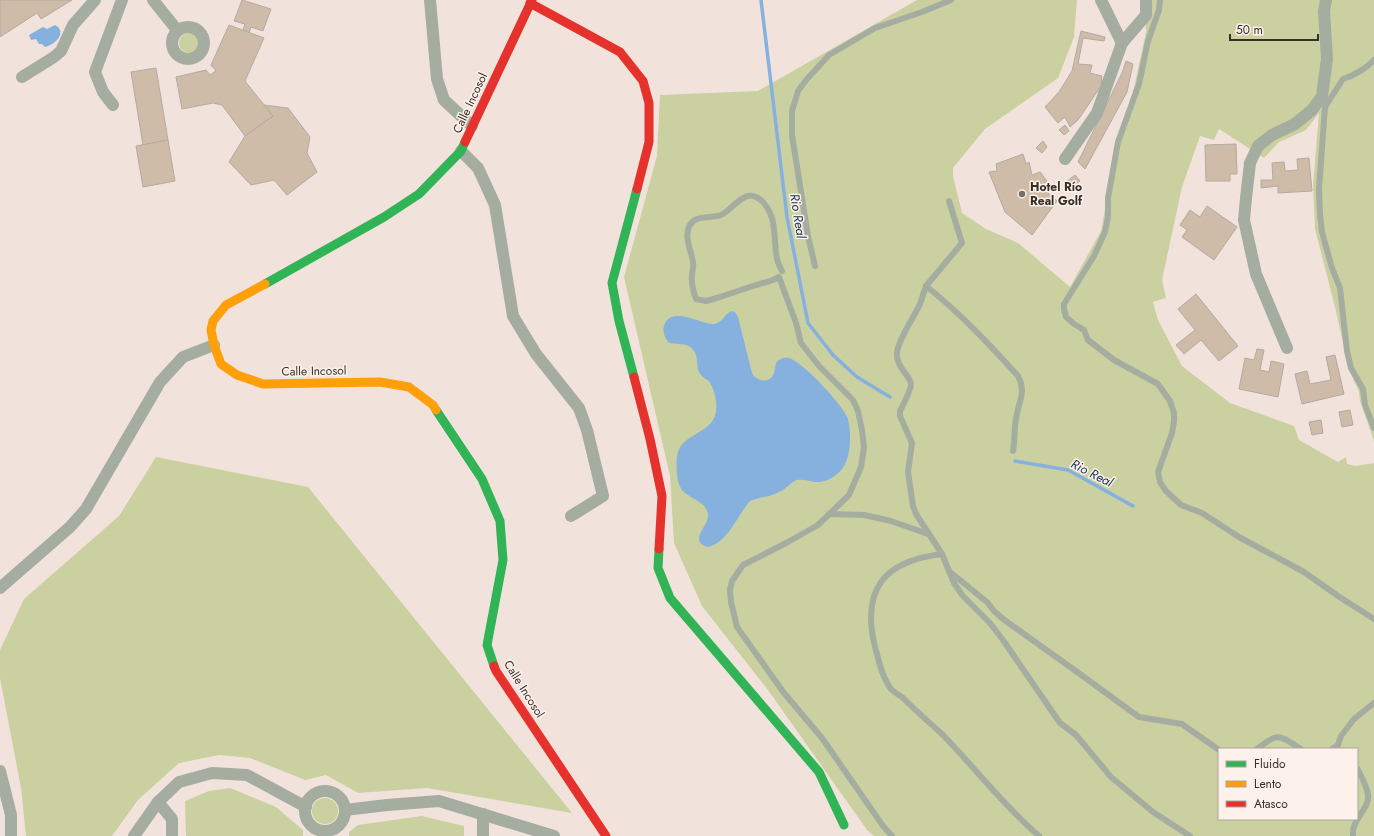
<svg xmlns="http://www.w3.org/2000/svg" width="1374" height="836" font-family="Jost,sans-serif">
	<rect width="100%" height="100%" fill="#f1e3db"/>
	<g fill="#cbd0a0" fill-rule="evenodd">
		<path d="M917 0H1077L1074 37 1058 78 985 129 953 168V176L962 213 986 229 1018 243 1070 287 1101 231 1115 154 1134 88 1146 32 1145 0H1374V441L1360 401 1359 392 1349 369 1335 307 1315 229 1313 185 1319 113 1306 130 1279 142 1264 158 1219 129 1214 140 1200 136 1182 187 1162 280 1166 298 1153 302 1158 320 1182 366 1230 403 1294 426 1299 440 1338 462 1346 457 1347 464 1355 466 1374 463V836H874L867 830 768 690 702 606 674 543 670 476 624 277 657 156 660 95 758 91ZM1219 749H1357V819H1219Z"/>
		<circle cx="189" cy="43" r="10"/>
		<polygon points="156,457 308,487 572,813 427,788 358,793 326,775 305,780 250,758 219,755 179,763 138,800 112,836 26,836 21,788 0,678 0,650 24,599 119,516"/>
		<polygon points="230,788 276,807 303,830 303,836 186,836 185,801 209,791"/>
		<circle cx="325" cy="811" r="13"/>
		<polygon points="422,816 464,826 464,836 349,836 349,832 358,825"/>
	</g>
	<g fill="#86b1de">
		<path d="M55 25C68 32 55 45 45 47L42 44H39L36 39 31 40 29 35 43 27 47 29Z"/>
		<path d="M731 311 735 312 738 317 752 373C757 382 770 384 774 373 775 370 775 366 776 363 779 359 783 357 789 358 804 363 843 405 848 419 851 432 851 450 846 462 841 474 828 483 815 482 809 481 803 479 797 480 790 482 786 490 779 492 770 497 760 497 750 501 737 515 729 542 708 547 687 541 709 526 708 515 707 501 689 499 682 490 676 481 676 467 677 457 680 429 721 437 716 401 715 394 713 387 709 381 689 371 704 357 690 347 686 343 676 345 669 343 665 338 662 332 664 326 670 304 702 325 714 324 722 323 724 315 731 311Z"/>
	</g>
	<g fill="none" stroke-linecap="round" stroke-linejoin="round">
		<g stroke="#86b1de" stroke-width="3.5">
			<polyline points="761,0 787,217 808,323 833,355 857,377 890,397"/>
			<polyline points="1015,461 1068,470 1133,506"/>
		</g>
	</g>
	<g fill="#cebba8" stroke="#b4aaa3">
		<polygon points="0,0 72,0 41,19 37,13 0,37"/>
		<polygon points="242,0 271,9 263,31 251,27 249,33 243,30 245,24 234,21"/>
		<polygon points="229,25 264,38 245,81 273,116 245,136 222,105 213,103 182,109 176,77 206,70 210,75 216,71 211,65"/>
		<polygon points="1081,31 1105,37 1104,41 1083,38 1078,64 1092,65 1090,73 1102,76 1101,86 1078,120 1070,127 1065,117 1058,123 1045,107 1059,92 1072,71"/>
		<polygon points="1126,61 1133,64 1127,92 1085,169 1078,162 1122,73"/>
		<polygon points="156,68 168,140 143,145 131,72"/>
		<polygon points="264,105 288,108 310,137 307,153 317,172 287,195 274,180 251,185 229,162 245,136 273,116"/>
		<polygon points="1065,125 1069,131 1064,135 1059,130"/>
		<polygon points="168,140 175,181 143,187 136,146"/>
		<polygon points="1043,141 1047,147 1042,153 1036,148"/>
		<polygon points="1236,144 1237,174 1230,174 1230,181 1206,181 1205,145"/>
		<polygon points="1023,154 1026,164 1029,162 1032,175 1040,172 1047,181 1040,186 1057,201 1032,235 1005,212 989,172 997,171 996,164"/>
		<polygon points="1309,158 1312,191 1278,193 1278,186 1261,188 1261,180 1273,180 1272,163 1284,162 1285,171 1298,170 1297,159"/>
		<polygon points="1075,175 1080,181 1070,188 1066,182"/>
		<polygon points="1207,206 1237,227 1214,260 1182,237 1187,230 1180,225 1190,210 1200,217"/>
		<polygon points="1196,294 1238,346 1219,361 1201,340 1184,354 1176,345 1195,330 1178,309"/>
		<polygon points="1257,349 1264,350 1260,370 1269,372 1271,361 1284,364 1278,397 1239,389 1245,358 1254,360"/>
		<polygon points="1335,355 1344,394 1302,404 1295,374 1307,371 1310,384 1331,380 1326,357"/>
		<polygon points="1350,410 1353,425 1342,427 1339,412"/>
		<polygon points="1321,420 1323,433 1312,435 1309,422"/>
	</g>
	<g fill="none" stroke-linecap="round" stroke-linejoin="round">
		<g stroke="#a4ada0" stroke-width="6">
			<polyline points="1160,0 1159,10 1148,41 1139,84 1118,142 1108,198 1108,217 1105,232 1094,256 1064,304 1064,309 1066,317 1074,324 1084,330 1088,340 1114,360 1158,384 1170,401 1174,413 1174,421 1172,433 1158,472 1160,482 1166,491 1181,505 1202,513 1239,537 1304,572 1338,596 1374,619"/>
			<path d="M1374 60C1367 68 1353 76 1343 79L1325 107 1319 189 1320 214 1322 232 1332 268 1340 288 1347 351 1351 368 1363 389 1365 405 1374 428"/>
			<path d="M949 201 962 243 926 286C960 313 989 344 1018 376 1027 393 1018 402 1016 419 1014 429 1015 440 1013 451"/>
			<polyline points="815,266 808,236 792,135 792,111 798,91 807,79 829,55 875,28 922,12 951,0"/>
			<path d="M782 271C780 267 778 263 777 259 773 240 778 217 762 201 745 185 733 210 721 215 710 219 694 214 689 227 684 238 692 252 693 263 694 267 692 271 692 275 691 284 693 291 696 299L706 301 717 298 750 287 773 280 779 277 796 323 801 343 819 366 853 400 858 411 862 430 864 447 861 467 849 495 818 525 788 542 743 565 732 581 730 590 731 602 737 627 784 693 822 738 883 826 892 836"/>
			<path d="M926 286C924 292 922 298 920 304 914 317 899 338 897 352 895 367 912 377 911 385 910 392 903 405 900 411V416L912 443 908 472 913 506 916 514 942 554 954 583 962 595 990 623 1003 640 1060 723 1076 735 1111 777 1153 812 1190 836"/>
			<polyline points="829,514 864,515 891,521 928,534"/>
			<path d="M942 554C884 561 861 589 875 647 879 661 882 677 891 689 894 692 899 695 903 698 916 711 930 723 943 735 975 768 1004 806 1039 836"/>
			<polyline points="950,572 987,602 994,611 1003,619 1080,674 1132,712 1139,717 1182,724 1219,750"/>
			<path d="M1257 749C1279 731 1280 736 1301 749"/>
			<polyline points="1332,749 1338,745 1341,736 1354,719 1374,703"/>
			<path d="M1353 836C1351 819 1370 809 1368 795 1367 786 1361 776 1357 768"/>
		</g>
		<g stroke="#a4ada0" stroke-width="12">
			<polyline points="153,0 177,30"/>
			<polyline points="430,0 437,79 444,100 472,126"/>
			<polyline points="1101,0 1122,43"/>
			<circle cx="188" cy="43" r="16"/>
			<polyline points="22,77 54,57 61,51 73,25 95,0"/>
			<polyline points="113,105 103,92 95,72 122,0"/>
			<polyline points="461,151 478,168 495,205 513,316 536,354 579,408 587,430 603,496 571,516"/>
			<polyline points="1065,159 1097,113 1122,43 1146,15 1146,0"/>
			<polyline points="1287,348 1256,274 1244,220 1246,198 1250,163 1258,146 1272,135 1295,124 1312,110 1322,96 1327,59 1324,11 1326,0"/>
			<polyline points="0,588 70,527 86,509 160,382 183,357 214,345"/>
			<polyline points="0,771 11,815 11,836"/>
			<circle cx="325" cy="811" r="20"/>
			<polyline points="158,802 172,819 172,836"/>
			<polyline points="345,810 387,805 439,801 554,836"/>
			<polyline points="483,814 483,836"/>
			<polyline points="134,836 158,802 179,782 212,773 247,775 306,807"/>
		</g>
		<g stroke="#30b455" stroke-width="9">
			<polyline points="265,284 384,217 419,194 461,151 465,142"/>
			<polyline points="634,377 619,321 612,283 637,189"/>
			<polyline points="436,410 482,479 500,521 503,560 487,645 494,666"/>
			<polyline points="659,549 658,568 670,598 819,772 844,825"/>
		</g>
		<polyline stroke="#ff9f0a" stroke-width="9" points="265,284 226,305 213,321 211,330 214,345 221,364 237,375 263,384 380,382 409,387 433,405 436,410"/>
		<g stroke="#e5322d" stroke-width="9">
			<polyline points="530,3 620,52 643,81 649,103 649,142 637,189"/>
			<polyline points="465,142 532,0"/>
			<polyline points="634,377 650,439 662,496 659,549"/>
			<polyline points="494,666 496,671 606,836"/>
		</g>
	</g>
	<circle fill="#786d67" stroke="#fcf1eb" stroke-width="1.5" cx="1022" cy="194" r="4"/>
	<g text-anchor="middle" dominant-baseline="central" stroke-width="3" stroke-linejoin="round" paint-order="stroke">
		<g font-size="12" fill="#372e28" stroke="#fcf1eb">
			<text transform="translate(470 103) rotate(-65)">Calle Incosol</text>
			<text transform="translate(314 371) rotate(-1)">Calle Incosol</text>
			<text transform="translate(524 689) rotate(58)">Calle Incosol</text>
		</g>
		<g font-size="12" font-weight="bold" fill="#372e28" stroke="#fcf1eb" text-anchor="start">
			<text x="1030" y="187">Hotel Río<tspan x="1030" dy="14">Real Golf</tspan></text>
		</g>
		<g font-size="13" font-style="italic" fill="#14314c" stroke="#fcf1eb">
			<text transform="translate(798 216) rotate(81)">Rio Real</text>
			<text transform="translate(1092 473) rotate(27)">Rio Real</text>
		</g>
	</g>
	<rect x="1218" y="748" width="140" height="72" fill="#fcf1eb" stroke="#ada39d"/>
	<rect x="1226" y="761" width="20" height="6" fill="#30b455" stroke="#ada39d"/>
	<text x="1254" y="768" font-size="12" fill="#372e28">Fluido</text>
	<rect x="1226" y="781" width="20" height="6" fill="#ff9f0a" stroke="#ada39d"/>
	<text x="1254" y="788" font-size="12" fill="#372e28">Lento</text>
	<rect x="1226" y="801" width="20" height="6" fill="#e5322d" stroke="#ada39d"/>
	<text x="1254" y="808" font-size="12" fill="#372e28">Atasco</text>
	<path d="M1230 34v6h88v-6" fill="none" stroke="#372e28" stroke-width="2"/>
	<text x="1236" y="34" font-size="12" fill="#372e28" stroke="#fcf1eb" stroke-width="3" paint-order="stroke">50 m</text>
</svg>
